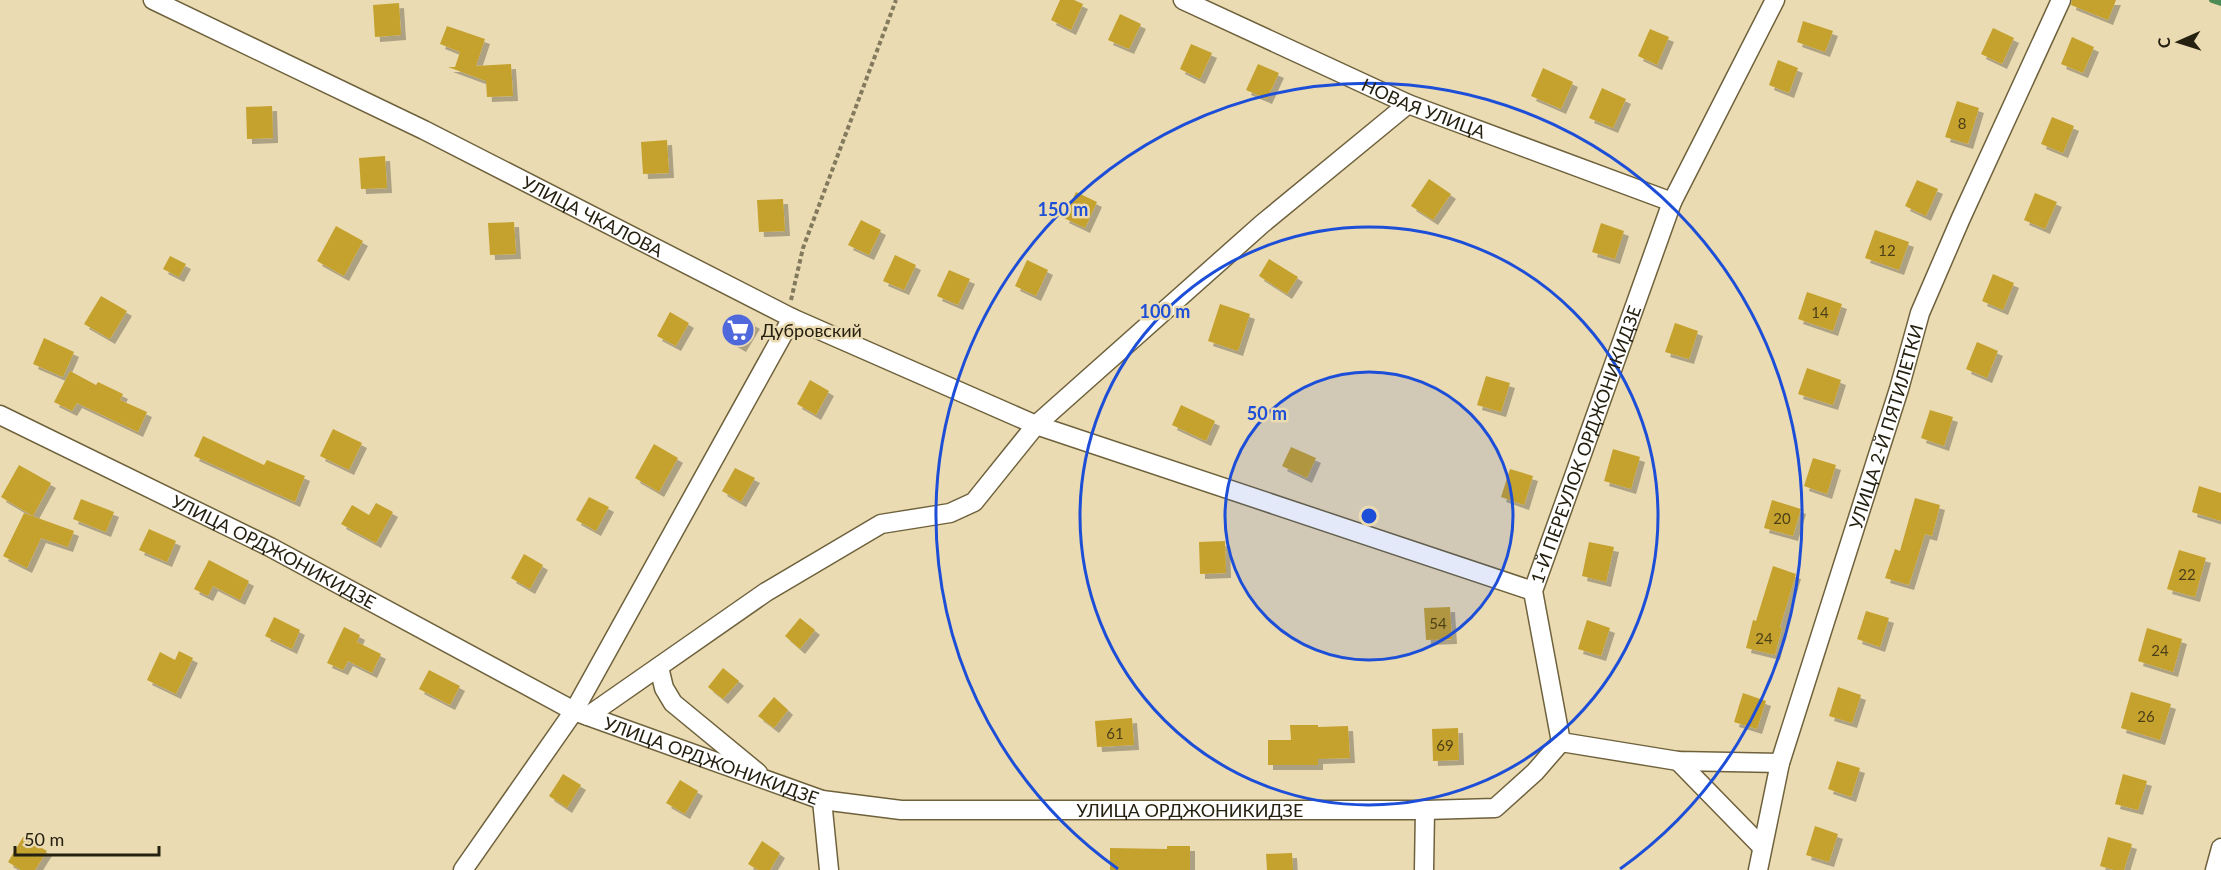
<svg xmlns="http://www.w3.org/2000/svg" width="2221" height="870" font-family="Lato,sans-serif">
	<defs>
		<filter id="shadow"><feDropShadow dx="5" dy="5" stdDeviation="0" flood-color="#0004"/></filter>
	</defs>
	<rect width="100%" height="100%" fill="#eadbb2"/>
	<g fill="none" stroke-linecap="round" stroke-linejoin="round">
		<polyline stroke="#4e8c57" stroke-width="6" points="2212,0 2221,3"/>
	</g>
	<g fill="#c5a12d" filter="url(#shadow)">
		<polygon points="1060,0 1074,0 1083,4 1071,30 1051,20"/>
		<polygon points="2072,0 2116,0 2108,20 2071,5"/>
		<polygon points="399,3 401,35 375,37 373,5"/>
		<polygon points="1120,14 1141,24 1129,49 1108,40"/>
		<polygon points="1803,21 1833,31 1825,52 1797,42"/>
		<polygon points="447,26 485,39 476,66 511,64 513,96 487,97 486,81 448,67 455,67 460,52 440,44"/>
		<polygon points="1993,28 2014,38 2002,64 1981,54"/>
		<polygon points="1650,29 1669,37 1657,65 1638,56"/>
		<polygon points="2072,37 2094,47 2083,73 2061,64"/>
		<polygon points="1191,44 1212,53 1200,79 1180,69"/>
		<polygon points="1778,60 1798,68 1789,93 1769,85"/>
		<polygon points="1258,64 1279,73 1267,99 1246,90"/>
		<polygon points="1543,68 1573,82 1561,109 1531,96"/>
		<polygon points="1602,88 1626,99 1613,128 1589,118"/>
		<polygon points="1957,101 1979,108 1968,144 1945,137"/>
		<polygon points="272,106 273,138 247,139 246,107"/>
		<polygon points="2052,117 2074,126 2063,153 2041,144"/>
		<polygon points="667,140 669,173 643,174 641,142"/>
		<polygon points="385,156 387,188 361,189 359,158"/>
		<polygon points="1429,179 1451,194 1433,220 1411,206"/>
		<polygon points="1917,180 1938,189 1926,216 1905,206"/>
		<polygon points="1076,192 1097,202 1085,228 1064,218"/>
		<polygon points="2035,193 2057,202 2045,229 2024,220"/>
		<polygon points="783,199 785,231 759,232 757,200"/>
		<polygon points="861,220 881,230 869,255 848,245"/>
		<polygon points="514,222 516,254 490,255 488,223"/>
		<polygon points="1601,223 1624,231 1615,259 1592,252"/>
		<polygon points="336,226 363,241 344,276 317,261"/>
		<polygon points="1875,230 1909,242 1899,270 1865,258"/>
		<polygon points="895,255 916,265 904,290 883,281"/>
		<polygon points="170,256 186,264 179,277 163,269"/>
		<polygon points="1269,259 1298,277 1287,294 1259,276"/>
		<polygon points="1027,260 1048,270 1036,296 1015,286"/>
		<polygon points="949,270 970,279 958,305 937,296"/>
		<polygon points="1993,274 2014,283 2003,310 1982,301"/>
		<polygon points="1807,292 1842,304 1833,331 1798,319"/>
		<polygon points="101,296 127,311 110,339 84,324"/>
		<polygon points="1220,304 1250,314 1238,351 1208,341"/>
		<polygon points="670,312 689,323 676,346 657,336"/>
		<polygon points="735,313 755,324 741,347 722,336"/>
		<polygon points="1675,323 1698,331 1689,359 1665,352"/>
		<polygon points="44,338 74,352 63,377 33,364"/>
		<polygon points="1977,342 1998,351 1987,378 1966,369"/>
		<polygon points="1807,368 1841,380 1833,405 1798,394"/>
		<polygon points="70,371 96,385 98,382 123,394 120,400 147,412 138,432 77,403 72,411 54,402"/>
		<polygon points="1486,376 1510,383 1501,412 1477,405"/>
		<polygon points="810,380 829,391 816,415 797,404"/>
		<polygon points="1181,405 1215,421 1206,441 1172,425"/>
		<polygon points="1930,410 1953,417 1944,446 1921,438"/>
		<polygon points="333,429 362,443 349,470 320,456"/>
		<polygon points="203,436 264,465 267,460 305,476 295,502 194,456"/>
		<polygon points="654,444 678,458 659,492 635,478"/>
		<polygon points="1291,447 1316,458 1307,478 1282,466"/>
		<polygon points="1613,449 1640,457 1631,489 1604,481"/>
		<polygon points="1813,458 1836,465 1827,494 1804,486"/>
		<polygon points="19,465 51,483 33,516 1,497"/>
		<polygon points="735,468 755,478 741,502 722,491"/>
		<polygon points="1510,469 1533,476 1524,505 1501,497"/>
		<polygon points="2199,486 2221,493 2221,521 2192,512"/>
		<polygon points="589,497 609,507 596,531 576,520"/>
		<polygon points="1915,498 1940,505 1932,536 1925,534 1909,585 1885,578 1895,549 1900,551"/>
		<polygon points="81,499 114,512 106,532 73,519"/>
		<polygon points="1772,500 1801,509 1793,536 1764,528"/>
		<polygon points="376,503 393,512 376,543 341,524 352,505 369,515"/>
		<polygon points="24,513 74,531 68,547 41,538 27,568 3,556"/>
		<polygon points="149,529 176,541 167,562 139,550"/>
		<polygon points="1225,541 1226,573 1200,574 1199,542"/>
		<polygon points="1589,542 1614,547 1606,582 1582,576"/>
		<polygon points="2179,550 2206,558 2195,597 2167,589"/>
		<polygon points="524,554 543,565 530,589 511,578"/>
		<polygon points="209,560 249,581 240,600 213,586 208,596 194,589"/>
		<polygon points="1773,566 1796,574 1780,627 1782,628 1775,655 1746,648 1753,620 1756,621"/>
		<polygon points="1450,607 1452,639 1426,640 1424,608"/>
		<polygon points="1866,611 1889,618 1880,647 1857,639"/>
		<polygon points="274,617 300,630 292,649 265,636"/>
		<polygon points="800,618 815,630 800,649 785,636"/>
		<polygon points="1587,620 1610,628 1601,656 1578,649"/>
		<polygon points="344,627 360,635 357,642 381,654 372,673 348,661 343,670 327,663"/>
		<polygon points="2147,628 2182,639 2173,672 2138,661"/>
		<polygon points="179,651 193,658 176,694 147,680 160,652 175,660"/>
		<polygon points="723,668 739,681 723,699 708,687"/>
		<polygon points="429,670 460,686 450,705 419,689"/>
		<polygon points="1838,687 1861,695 1852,723 1829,716"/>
		<polygon points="2131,692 2171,704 2160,740 2121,728"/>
		<polygon points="1743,693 1766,701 1757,729 1734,722"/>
		<polygon points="774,697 788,710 774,728 758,716"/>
		<polygon points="1132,718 1134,745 1097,747 1095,721"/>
		<polygon points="1290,725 1318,725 1318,727 1348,726 1350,758 1318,759 1318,765 1268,765 1268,740 1291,740"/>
		<polygon points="1458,728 1459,760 1433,761 1432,729"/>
		<polygon points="1837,761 1860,768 1851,797 1828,789"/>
		<polygon points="563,774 581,785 567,808 549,796"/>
		<polygon points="2123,774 2147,781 2138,810 2115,804"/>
		<polygon points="680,780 698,791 685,814 666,803"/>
		<polygon points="1815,826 1838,834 1829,862 1806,855"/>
		<polygon points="23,837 47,851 35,870 21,870 8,862"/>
		<polygon points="2108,837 2132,844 2124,870 2114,870 2100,866"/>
		<polygon points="762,841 780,853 770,870 758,870 748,864"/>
		<polygon points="1167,846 1190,846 1190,870 1110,870 1110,848 1167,849"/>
		<polygon points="1292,853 1293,870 1267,870 1266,854"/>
	</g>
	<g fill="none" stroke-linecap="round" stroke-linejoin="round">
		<defs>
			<g id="minor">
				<path id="s1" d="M153 0 424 130 792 318 1036 425 1533 591"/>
				<path id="s2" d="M1183 0 1408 104 1672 202"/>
				<path id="s3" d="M0 415 270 547 574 711 822 800 901 810H1425L1495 808 1535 772 1561 742 1533 591 1672 202 1775 0"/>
				<polyline points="659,667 664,688 673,703 758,773"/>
				<polyline points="588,716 766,592 881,524 950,513 974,502 1036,425 1262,224 1408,104"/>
				<polyline points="1561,742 1678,761 1780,763"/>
				<polyline points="1678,761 1762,847"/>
				<polyline points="822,800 829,870"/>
				<polyline points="463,870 574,711 792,318"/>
				<polyline points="1424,870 1425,810"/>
				<path id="s4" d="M1758 870 1780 763 1899 389 1920 313 1961 218 2061 0"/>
				<polyline points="2215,870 2221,848"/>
			</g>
		</defs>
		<use href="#minor" stroke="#6e613c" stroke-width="21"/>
		<polyline stroke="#837a5e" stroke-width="4" stroke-dasharray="4.5 3" stroke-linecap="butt" points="791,300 803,248 896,0"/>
		<use href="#minor" stroke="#fff" stroke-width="18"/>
	</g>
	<circle cx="1369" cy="516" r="144" fill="#1d4ed8" fill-opacity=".12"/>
	<g fill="none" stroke="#1d4ed8" stroke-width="3">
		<circle cx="1369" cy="516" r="144"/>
		<circle cx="1369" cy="516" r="289"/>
		<path d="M1118 869A433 433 0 1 1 1620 869"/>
	</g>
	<defs>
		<symbol id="supermarket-disc" viewBox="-11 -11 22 22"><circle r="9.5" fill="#4f69dd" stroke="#eadbb2"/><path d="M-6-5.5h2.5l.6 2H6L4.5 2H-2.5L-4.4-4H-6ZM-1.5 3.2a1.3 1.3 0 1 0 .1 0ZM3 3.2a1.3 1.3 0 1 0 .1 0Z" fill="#fff"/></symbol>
	</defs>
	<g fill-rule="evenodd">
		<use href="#supermarket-disc" x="719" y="311" width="38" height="38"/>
	</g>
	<g text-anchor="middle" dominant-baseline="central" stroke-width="5" stroke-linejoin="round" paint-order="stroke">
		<g font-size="15" fill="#4d4017">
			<text x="1962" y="123">8</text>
			<text x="1887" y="250">12</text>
			<text x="1820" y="312">14</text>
			<text x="1782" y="518">20</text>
			<text x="2187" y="574">22</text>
			<text x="1438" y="623">54</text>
			<text x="1764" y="638">24</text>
			<text x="2160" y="650">24</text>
			<text x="2146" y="716">26</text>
			<text x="1115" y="733">61</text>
			<text x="1445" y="745">69</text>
		</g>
		<g font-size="18" fill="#252010" stroke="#eadbb2">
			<text stroke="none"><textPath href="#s2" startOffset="264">НОВАЯ УЛИЦА</textPath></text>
			<text stroke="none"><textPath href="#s1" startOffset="490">УЛИЦА ЧКАЛОВА</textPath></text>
			<text stroke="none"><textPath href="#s4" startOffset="462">УЛИЦА 2-Й ПЯТИЛЕТКИ</textPath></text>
			<text stroke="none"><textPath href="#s3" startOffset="1986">1-Й ПЕРЕУЛОК ОРДЖОНИКИДЗЕ</textPath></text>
			<text stroke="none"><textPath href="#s3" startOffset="306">УЛИЦА ОРДЖОНИКИДЗЕ</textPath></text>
			<text stroke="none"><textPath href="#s3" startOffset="792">УЛИЦА ОРДЖОНИКИДЗЕ</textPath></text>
			<text stroke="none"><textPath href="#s3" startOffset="1278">УЛИЦА ОРДЖОНИКИДЗЕ</textPath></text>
		</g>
		<g font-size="18" fill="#252010" stroke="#eadbb2" text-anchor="start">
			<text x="761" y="330">Дубровский</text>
		</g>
	</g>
	<circle cx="1369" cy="516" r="9" fill="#1d4ed8" stroke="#eadbb2" stroke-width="3"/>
	<g font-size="18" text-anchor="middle" font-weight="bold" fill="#1d4ed8" stroke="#eadbb2" stroke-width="5" stroke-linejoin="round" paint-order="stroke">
		<text x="1063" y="216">150 m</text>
		<text x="1165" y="318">100 m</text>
		<text x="1267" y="420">50 m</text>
	</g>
	<g transform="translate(2179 42) rotate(267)" stroke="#eadbb2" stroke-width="4.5" paint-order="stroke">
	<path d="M0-4.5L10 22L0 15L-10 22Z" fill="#252010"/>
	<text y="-9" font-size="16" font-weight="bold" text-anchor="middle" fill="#252010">С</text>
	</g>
	<path d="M15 846v9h144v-9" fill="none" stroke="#252010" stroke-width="3"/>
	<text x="24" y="846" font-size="18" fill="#252010" stroke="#eadbb2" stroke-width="4.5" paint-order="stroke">50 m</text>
</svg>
